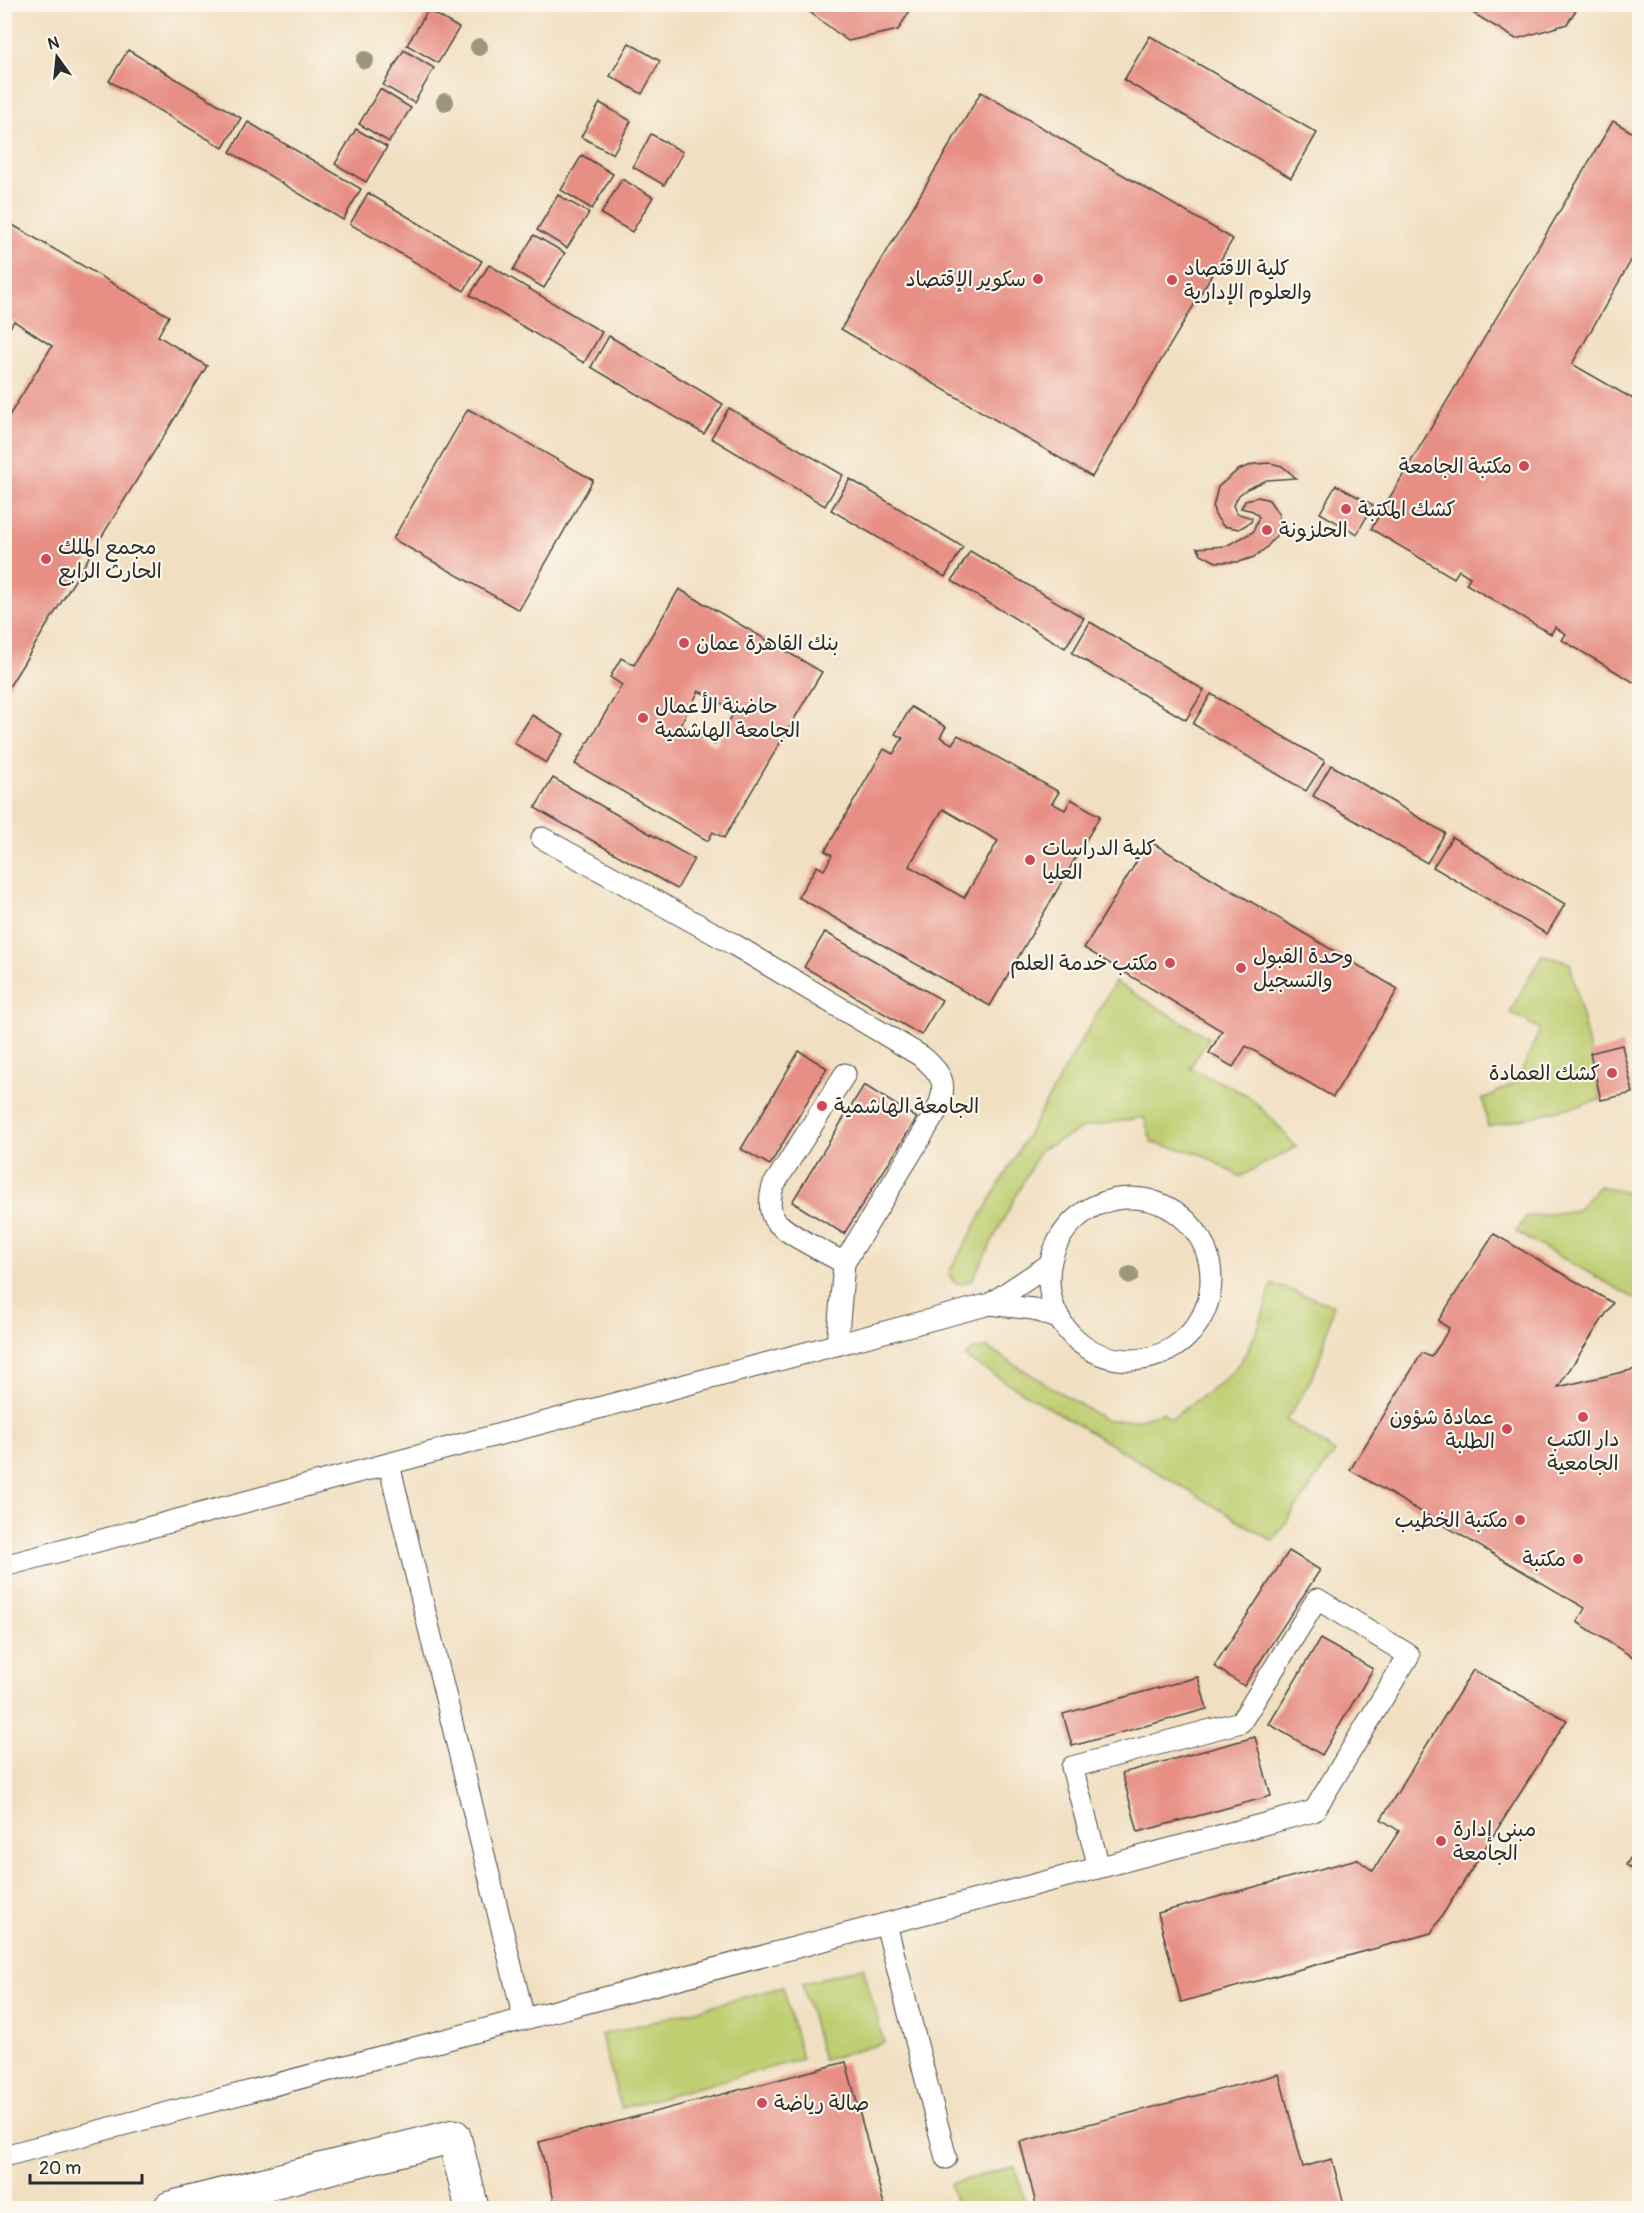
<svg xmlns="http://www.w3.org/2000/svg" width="1644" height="2213" font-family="Pangolin,'Playpen Sans Arabic',sans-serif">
	<rect width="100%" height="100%" fill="#fbf7ec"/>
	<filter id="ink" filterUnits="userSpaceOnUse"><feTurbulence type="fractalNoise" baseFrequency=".0167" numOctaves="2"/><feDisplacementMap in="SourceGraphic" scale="12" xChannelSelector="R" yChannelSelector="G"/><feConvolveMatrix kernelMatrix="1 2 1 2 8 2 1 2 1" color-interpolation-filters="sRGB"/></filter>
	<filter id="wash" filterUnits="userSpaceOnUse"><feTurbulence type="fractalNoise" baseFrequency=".008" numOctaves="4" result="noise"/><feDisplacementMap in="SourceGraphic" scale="24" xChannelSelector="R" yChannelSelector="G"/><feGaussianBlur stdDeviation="1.35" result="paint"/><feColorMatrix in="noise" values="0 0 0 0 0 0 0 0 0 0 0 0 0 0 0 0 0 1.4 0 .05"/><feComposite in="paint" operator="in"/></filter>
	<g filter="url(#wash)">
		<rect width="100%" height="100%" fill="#f1dfc1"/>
		<g fill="#bdcd6f" stroke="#747c4d" stroke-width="1.5">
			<polygon points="1542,954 1570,963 1601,1100 1488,1127 1483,1099 1517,1082 1540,1029 1510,1012"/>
			<polygon points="1115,982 1209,1038 1190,1068 1247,1095 1273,1120 1296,1147 1240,1177 1199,1153 1152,1143 1144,1117 1086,1127 1040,1150 972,1280 962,1284 954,1282 949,1275 950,1270"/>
			<polygon points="1599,1186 1631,1193 1639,1209 1639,1301 1516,1232 1526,1217 1577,1210"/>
			<path d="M1272 1284 1333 1305C1323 1356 1316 1377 1286 1420L1335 1452 1273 1541 964 1357 974 1349 988 1348 1105 1420H1136L1163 1412 1172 1419C1192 1400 1220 1388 1237 1366 1254 1346 1265 1309 1272 1284Z"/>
			<polygon points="863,1967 884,2043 823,2060 802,1984"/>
			<polygon points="783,1987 802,2059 621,2108 601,2035"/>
			<polygon points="1015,2166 1027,2208 957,2208 950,2184"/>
		</g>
		<g id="blocks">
			<g fill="#e78f84" fill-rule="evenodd">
				<polygon points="799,4 914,4 898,30 848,41"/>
				<polygon points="1467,4 1580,4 1567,24 1516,39 1468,10"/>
				<polygon points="428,10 459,28 438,63 407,45"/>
				<polygon points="1150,36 1317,133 1291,178 1124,80"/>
				<polygon points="629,43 660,61 642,94 610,76"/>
				<polygon points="128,50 241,118 223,148 109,81"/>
				<polygon points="404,50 434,68 414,103 383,85"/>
				<polygon points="380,89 411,108 389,142 359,124"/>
				<polygon points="981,92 1233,239 1092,477 841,329"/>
				<polygon points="600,103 631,121 613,154 581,137"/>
				<polygon points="1613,121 1640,137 1640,245 1572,364 1640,403 1640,686 1562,640 1566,634 1555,627 1551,634 1466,584 1470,577 1459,570 1454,578 1371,529"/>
				<polygon points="248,122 361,189 343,220 230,152"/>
				<polygon points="356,129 387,147 366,182 335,164"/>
				<polygon points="651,134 683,152 664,185 633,167"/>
				<polygon points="582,155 613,174 592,209 561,190"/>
				<polygon points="622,179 653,197 632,232 601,214"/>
				<polygon points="368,193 482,261 464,291 350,224"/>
				<polygon points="558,195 589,213 567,248 537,230"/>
				<polygon points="4,220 169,316 158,336 207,366 4,695 4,424 52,346 14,321 4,337"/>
				<polygon points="534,235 565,253 544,288 513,270"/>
				<polygon points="489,265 602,332 584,363 470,295"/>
				<polygon points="609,336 723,404 704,434 591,367"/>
				<polygon points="729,408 843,475 825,506 711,438"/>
				<polygon points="468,409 593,480 519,610 393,539"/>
				<polygon points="1270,463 1282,466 1296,478 1267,480 1247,489 1239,495 1233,505 1236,513 1252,518 1251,522 1239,529 1223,526 1215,515 1213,507 1218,487 1238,470 1254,464"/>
				<polygon points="850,479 963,547 945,577 831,510"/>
				<polygon points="1336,485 1373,505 1357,534 1320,513"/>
				<polygon points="1258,497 1269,500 1279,515 1276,536 1266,548 1254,557 1239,562 1216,562 1201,554 1197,548 1226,546 1253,532 1259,517 1253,511 1241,508 1246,500"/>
				<polygon points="970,551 1084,618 1065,648 952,581"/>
				<path d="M679 589 822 672 724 838 713 832 708 841 575 764 622 685 610 677 621 658 634 665ZM699 691 735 711 715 745 680 725Z"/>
				<polygon points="1090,622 1204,690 1186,720 1072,653"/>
				<polygon points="1211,694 1325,761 1306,791 1193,724"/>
				<path d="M911 707 946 727 940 737 952 744 958 735 1059 792 1052 803 1065 810 1071 799 1100 816 990 1006 798 897 817 866 824 870 832 855 825 851 884 749 893 754 903 738 895 734ZM943 809 998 841 964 898 909 866Z"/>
				<polygon points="532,715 564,734 546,763 514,743"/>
				<polygon points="1331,765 1445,833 1427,863 1313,796"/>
				<polygon points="553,778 694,859 677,889 535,808"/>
				<polygon points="1452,837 1565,904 1547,934 1433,867"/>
				<polygon points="1149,841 1398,989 1333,1097 1246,1046 1233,1067 1209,1053 1222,1031 1084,948"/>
				<polygon points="825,932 942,1000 921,1035 804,967"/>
				<polygon points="1622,1045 1633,1093 1601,1100 1590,1053"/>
				<polygon points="799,1051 827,1068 770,1165 741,1149"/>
				<polygon points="864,1085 917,1118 844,1234 792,1202"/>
				<polygon points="1494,1234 1613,1303 1558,1387 1640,1368 1640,1662 1577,1622 1585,1608 1350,1470 1422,1353 1431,1357 1440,1344 1449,1328 1438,1321"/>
				<polygon points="1289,1551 1320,1570 1244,1686 1214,1666"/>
				<polygon points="1320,1639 1373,1669 1322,1755 1269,1724"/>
				<polygon points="1473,1670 1567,1720 1431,1933 1181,2002 1158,1913 1357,1859 1373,1871 1399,1831 1381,1819"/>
				<polygon points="1198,1677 1207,1709 1072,1746 1063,1714"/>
				<polygon points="1255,1737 1271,1796 1138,1832 1122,1773"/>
				<polygon points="1640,1842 1640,1872 1626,1865"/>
				<polygon points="846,2062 885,2208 556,2208 539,2142"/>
				<polygon points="1279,2074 1303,2167 1332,2159 1345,2208 1037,2208 1020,2142"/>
			</g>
		</g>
	</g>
	<g filter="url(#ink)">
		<use href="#blocks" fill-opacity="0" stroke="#494642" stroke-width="1.5"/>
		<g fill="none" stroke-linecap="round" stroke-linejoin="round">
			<defs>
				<g id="lane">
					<path d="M542 838 733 944 921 1056C943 1074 949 1085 936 1112L844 1263 837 1345"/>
					<circle cx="1130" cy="1279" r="81"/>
					<path d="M844 1263C826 1252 786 1235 774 1219 768 1209 770 1197 773 1186L845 1074"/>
					<polyline points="990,1304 1033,1309 1060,1319"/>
					<polyline points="389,1464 524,2019"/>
					<polyline points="4,1566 990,1304 1050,1264"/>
					<polyline points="886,1924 946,2158"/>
					<polyline points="4,2156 1314,1811 1409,1655 1317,1599 1241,1722 1072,1767 1099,1867"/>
				</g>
				<polyline id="street" points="170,2208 454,2136 472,2208"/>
			</defs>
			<use href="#lane" stroke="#494642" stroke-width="23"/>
			<use href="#street" stroke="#494642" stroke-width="35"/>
			<use href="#lane" stroke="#fff" stroke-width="21"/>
			<use href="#street" stroke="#fff" stroke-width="33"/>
		</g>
		<g fill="#9c977a">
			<circle cx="479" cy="47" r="9"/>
			<circle cx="365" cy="60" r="9"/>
			<circle cx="445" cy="102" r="9"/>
			<circle cx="1130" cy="1275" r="9"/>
		</g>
	</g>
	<g fill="#d1495b" stroke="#fbf7ec" stroke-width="2">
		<circle cx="1038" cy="279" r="6"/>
		<circle cx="1172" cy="280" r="6"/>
		<circle cx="1524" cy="466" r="6"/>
		<circle cx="1346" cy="509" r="6"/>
		<circle cx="1267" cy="530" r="6"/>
		<circle cx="46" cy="559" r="6"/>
		<circle cx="684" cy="643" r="6"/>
		<circle cx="643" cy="718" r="6"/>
		<circle cx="1030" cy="860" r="6"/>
		<circle cx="1170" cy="963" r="6"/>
		<circle cx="1241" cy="968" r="6"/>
		<circle cx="1612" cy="1073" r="6"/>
		<circle cx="822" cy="1106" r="6"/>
		<circle cx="1583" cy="1417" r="6"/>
		<circle cx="1507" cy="1429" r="6"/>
		<circle cx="1520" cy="1520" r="6"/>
		<circle cx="1578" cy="1559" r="6"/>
		<circle cx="1441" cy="1841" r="6"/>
		<circle cx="762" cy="2103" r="6"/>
	</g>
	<g text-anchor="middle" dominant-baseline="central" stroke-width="4.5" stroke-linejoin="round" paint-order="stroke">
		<g font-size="21" fill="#2b2b2b" stroke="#fbf7ec" text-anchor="start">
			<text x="1184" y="268">كلية الاقتصاد<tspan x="1184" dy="24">والعلوم الإدارية</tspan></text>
			<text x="1026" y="279" text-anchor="end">سكوير الإقتصاد</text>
			<text x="1512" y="466" text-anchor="end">مكتبة الجامعة</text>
			<text x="1358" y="509">كشك المكتبة</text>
			<text x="1279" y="530">الحلزونة</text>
			<text x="58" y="547">مجمع الملك<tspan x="58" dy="24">الحارث الرابع</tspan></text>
			<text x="696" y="643">بنك القاهرة عمان</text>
			<text x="655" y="706">حاضنة الأعمال<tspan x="655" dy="24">الجامعة الهاشمية</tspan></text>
			<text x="1042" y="848">كلية الدراسات<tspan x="1042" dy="24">العليا</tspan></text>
			<text x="1253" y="956">وحدة القبول<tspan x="1253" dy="24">والتسجيل</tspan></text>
			<text x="1158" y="963" text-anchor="end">مكتب خدمة العلم</text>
			<text x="1600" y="1073" text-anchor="end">كشك العمادة</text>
			<text x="834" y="1106">الجامعة الهاشمية</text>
			<text x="1495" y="1417" text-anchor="end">عمادة شؤون<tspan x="1495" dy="24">الطلبة</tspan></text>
			<text x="1583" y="1439" text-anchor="middle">دار الكتب<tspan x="1583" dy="24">الجامعية</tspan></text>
			<text x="1508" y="1520" text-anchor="end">مكتبة الخطيب</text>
			<text x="1566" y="1559" text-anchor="end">مكتبة</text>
			<text x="1453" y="1829">مبنى إدارة<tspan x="1453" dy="24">الجامعة</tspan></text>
			<text x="774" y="2103">صالة رياضة</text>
		</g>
	</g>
	<rect width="1644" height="2213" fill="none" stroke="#fbf7ec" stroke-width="24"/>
	<g transform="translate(57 57) rotate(345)" stroke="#fbf7ec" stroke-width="4.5" paint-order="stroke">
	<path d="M0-4.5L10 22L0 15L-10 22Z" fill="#2b2b2b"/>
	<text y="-9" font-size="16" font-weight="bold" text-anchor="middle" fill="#2b2b2b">N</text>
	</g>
	<path d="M30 2174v9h112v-9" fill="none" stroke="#2b2b2b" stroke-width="3"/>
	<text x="39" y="2174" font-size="18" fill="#2b2b2b" stroke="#fbf7ec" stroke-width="4.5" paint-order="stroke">20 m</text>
</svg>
